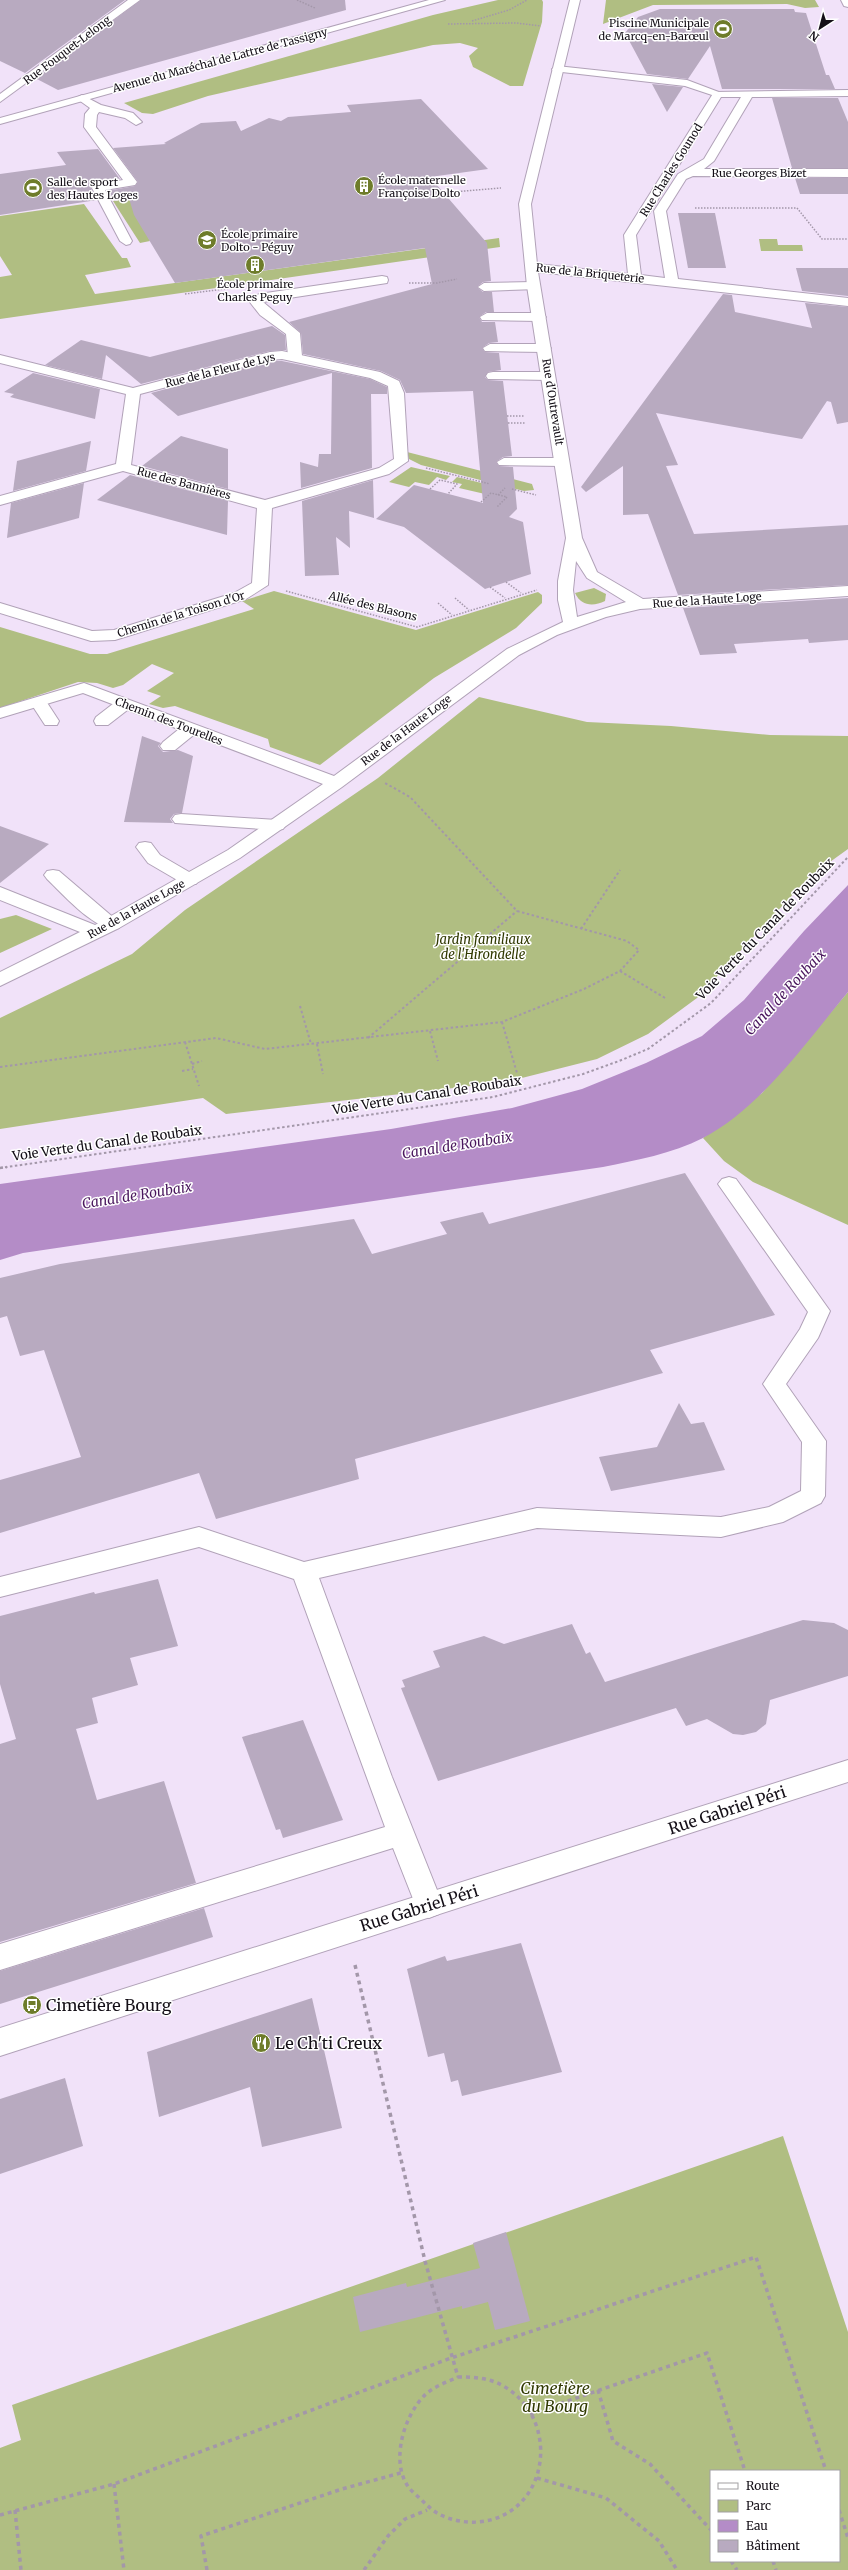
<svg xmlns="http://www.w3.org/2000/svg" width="848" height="2570" font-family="Merriweather,serif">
	<rect width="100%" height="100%" fill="#f1e2f9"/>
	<g fill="#b0be82" fill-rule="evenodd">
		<polygon points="498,0 542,0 543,2 542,22 523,86 510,86 473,67 469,56 478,48 460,43 433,45 208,96 153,114 142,113 124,103 433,15"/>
		<polygon points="606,0 815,0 819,7 805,8 787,4 653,5 603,24"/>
		<polygon points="129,199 130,200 150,241 140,243 113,201"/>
		<polygon points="84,204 122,258 127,258 131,267 85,275 95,294 485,240 499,238 500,247 0,319 0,277 12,275 0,256 0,216"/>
		<polygon points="759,239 777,239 778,245 802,245 803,251 761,251"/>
		<polygon points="407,452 532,484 534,490 524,491 421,465 409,459"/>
		<polygon points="411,467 450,476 446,480 437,477 429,485 415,482 409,487 389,482"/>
		<polygon points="457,477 502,488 485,494 459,488 462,484 452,482"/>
		<path d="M594 588 606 594 605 601C593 607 581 606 575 593Z"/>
		<polygon points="274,591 416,630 538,592 542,595 542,603 516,628 434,678 320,765 270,747 268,739 175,706 163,708 149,704 161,696 147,691 174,673 152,664 123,685 113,688 97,683 78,682 0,708 0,627 90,654 107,654 254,609 242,601"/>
		<polygon points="479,697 587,722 671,726 770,735 848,736 848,849 809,877 697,998 648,1034 597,1059 506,1082 226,1114 203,1098 0,1129 0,1018 132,954 185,910 378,778"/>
		<polygon points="16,915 52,929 0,953 0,919"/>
		<polygon points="848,992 848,1225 753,1182 724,1161 703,1138 762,1093"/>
		<path d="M783 2136 848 2332V2570H0V2448L21 2440 12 2405ZM711 2471H839V2561H711Z"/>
	</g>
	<path fill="#b48cc7" d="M848 885V992C807 1041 760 1109 703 1138 672 1154 636 1160 603 1167L23 1253 0 1260V1184L391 1129 512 1108 582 1089 646 1063 702 1036 744 1000 804 931Z"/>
	<g fill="#b8aac0">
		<polygon points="0,0 125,0 25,73 0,61"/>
		<polygon points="141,0 345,0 346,10 58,90 35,78"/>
		<polygon points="660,9 794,9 795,12 806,13 826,75 829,75 835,89 722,89 710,46 688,79 647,74 625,33 638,17"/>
		<polygon points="652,84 683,87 667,112"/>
		<polygon points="772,98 838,98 848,122 848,168 792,168"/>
		<polygon points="421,99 488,169 430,177 487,243 491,281 483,282 477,287 483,292 492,292 494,312 486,312 479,317 482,322 495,322 498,342 489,343 482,348 485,352 499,353 501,370 488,372 485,377 488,380 503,381 512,456 503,457 496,462 499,466 513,467 517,509 509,517 523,522 531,574 485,589 404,527 376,519 414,485 483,503 473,391 406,393 400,380 381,371 303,354 301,333 289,322 432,284 425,248 175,283 134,215 128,195 111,198 107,191 135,186 138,182 113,148 166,144 164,143 201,123 236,121 241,131 269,118 281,121 288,117 351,112 347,105"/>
		<polygon points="98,149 120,179 93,184 91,189 97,200 0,215 0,174 66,165 57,152"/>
		<polygon points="795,178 848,178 848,194 800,194"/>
		<polygon points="678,213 715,213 726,268 688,268"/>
		<polygon points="796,268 848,268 848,296 802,291"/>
		<polygon points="723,294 732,295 735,312 812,328 805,303 848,307 848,422 837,424 831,402 827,401 802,439 656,413 678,465 666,466 694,534 848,525 848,585 678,595 648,514 623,515 623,466 586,492 581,487"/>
		<polygon points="272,326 285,335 286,350 270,351 141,384 106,355 102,379 45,365 81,340 150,357"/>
		<polygon points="270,361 282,361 370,379 387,387 387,394 371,394 372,468 301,488 300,462 318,467 319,454 331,454 332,373 178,416 151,393"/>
		<polygon points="33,373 100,389 95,419 10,397 14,394 4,392"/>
		<polygon points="181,436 228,449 228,489 142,466"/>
		<polygon points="91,441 86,471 13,491 17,461"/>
		<polygon points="130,475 228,501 227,535 97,500"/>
		<polygon points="373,480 374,518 349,511 350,548 336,537 339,575 305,576 302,501"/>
		<polygon points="84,483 79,518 7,538 11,503"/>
		<polygon points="848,598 848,640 809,643 808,639 734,644 737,653 700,655 683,608"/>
		<polygon points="142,736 161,743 158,746 163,752 178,750 193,756 182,813 174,814 170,819 173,823 124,822"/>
		<polygon points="0,826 49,844 0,883"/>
		<polygon points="685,1173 775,1315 650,1350 663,1373 355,1459 359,1479 216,1519 199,1473 0,1533 0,1480 81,1457 44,1350 20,1356 7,1316 0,1318 0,1278 60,1264 354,1219 372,1254 447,1234 440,1222 483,1212 489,1224"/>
		<polygon points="679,1403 691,1424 704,1422 725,1470 611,1491 599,1457 657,1447"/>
		<polygon points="158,1579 178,1646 130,1658 138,1685 92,1698 98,1723 76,1729 97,1800 164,1781 196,1883 0,1942 0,1744 16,1739 0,1684 0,1616 94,1592 95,1594"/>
		<polygon points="803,1620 834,1623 848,1630 848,1676 770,1700 766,1724 756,1732 743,1735 733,1734 707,1719 686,1726 676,1708 438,1781 401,1688 405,1687 402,1680 440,1667 433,1651 484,1636 504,1644 572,1624 586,1654 590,1652 605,1682"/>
		<polygon points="303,1720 343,1820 283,1838 280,1829 276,1830 242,1737"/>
		<polygon points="204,1908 213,1937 0,2004 0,1971"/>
		<polygon points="521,1943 562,2072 462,2096 458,2080 451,2082 444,2053 428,2057 407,1969 445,1956 447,1961"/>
		<polygon points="312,1998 342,2128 262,2147 250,2087 159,2117 147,2052"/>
		<polygon points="65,2078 83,2146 0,2174 0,2099"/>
		<polygon points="506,2232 530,2321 495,2330 488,2302 462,2309 462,2306 360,2332 353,2297 406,2283 407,2287 480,2268 473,2243"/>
	</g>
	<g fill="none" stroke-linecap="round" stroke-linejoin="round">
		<defs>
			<g id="service">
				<polygon points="82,95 101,105 133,113 142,122 136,125 125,118 99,112 97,115 96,127 137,182 135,185 105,190 132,241 130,244 126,245 120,241 92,188 94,185 123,180 84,127 85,114 90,108 76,98"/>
				<polygon points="382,276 387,277 388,280 387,283 263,302 300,333 302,356 295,360 288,356 286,334 260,315 249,301 259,294"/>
				<polygon points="533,282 538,283 539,286 538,289 484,291 478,287 484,283"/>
				<polygon points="487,313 539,313 546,317 539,321 482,320 480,317"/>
				<polygon points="490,344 544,344 551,348 544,352 485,351 483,348"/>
				<polygon points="493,372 548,372 555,376 548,380 488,379 486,376 488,373"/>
				<polygon points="504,458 562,458 569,462 562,466 499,465 497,462"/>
				<polygon points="38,697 44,698 59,721 57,725 45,725 30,702"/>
				<polygon points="124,699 132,704 130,708 108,725 96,725 94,721 96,717 118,700"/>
				<polygon points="190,724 198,729 196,733 175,750 163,750 160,746 163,742 184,725"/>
				<polygon points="181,814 277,820 283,821 286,825 283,829 277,830 175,823 172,819 175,815"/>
				<polygon points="145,842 151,843 160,855 196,876 199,880 196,884 184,884 148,863 136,847 139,843"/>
				<path d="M53 870 59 871 121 924 119 928C97 934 62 893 47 879L44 875 47 871Z"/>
				<polygon points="729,1177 736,1179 830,1311 818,1338 786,1384 826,1441 825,1496 821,1503 783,1522 721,1537 537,1528 319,1578 392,1777 443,1905 439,1914 429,1918 419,1914 393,1848 0,1970 0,1944 385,1827 294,1579 199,1547 0,1597 0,1577 199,1527 304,1562 537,1508 721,1517 769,1507 801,1491 802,1442 763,1384 800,1329 808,1312 718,1184 722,1179"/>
			</g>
			<polygon id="pedestrian" points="557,66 687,80 724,94 718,97 685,86 553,71 552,69"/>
			<g id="minor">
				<polygon points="128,0 140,0 0,102 0,94"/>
				<path d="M570 0H580L531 204 537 264 628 274 624 235 714 92 848 90V96L752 97 714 161 704 169H848V177L693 176 686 179 666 211 678 279 848 298V306L538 272 582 538 597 572 643 599 848 586V596L640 609 606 617 557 635 519 655 342 787 240 858 119 928 0 986V972L80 932 0 900V887L95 925 228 850 323 784 83 693 0 718V708L84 683 334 776 507 649 563 622 558 600V581L566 538 527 286 519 204ZM721 97H741L704 159 678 174 654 211 665 278 641 275 636 235ZM576 561 587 578 626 602 577 617 573 590Z"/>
				<polygon points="841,0 848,0 848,7 844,6"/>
				<path d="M282 351 380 372 399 381 404 393 408 461 389 474 272 508 268 585 246 599 115 640 91 641 0 613V603L92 631 114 630 234 593 252 583 257 508 123 471 0 505V496L116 464 126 394 0 363V355L133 388 270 352ZM282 359 370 378 388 386 394 459 379 468 265 500 131 465 140 394 270 360Z"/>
			</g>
			<polygon id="tertiary" points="429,0 445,0 0,124 0,118"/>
			<polygon id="secondary" points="848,1760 848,1782 0,2056 0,2028"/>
		</defs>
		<use href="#service" stroke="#b1a2b8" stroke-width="2"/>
		<use href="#pedestrian" stroke="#b1a2b8" stroke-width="2"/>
		<use href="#minor" stroke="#b1a2b8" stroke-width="2"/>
		<use href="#tertiary" stroke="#b1a2b8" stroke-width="2"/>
		<use href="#secondary" stroke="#b1a2b8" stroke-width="2"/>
		<g stroke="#a397a9" stroke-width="1.5" stroke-dasharray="1.5 1.5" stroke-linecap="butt">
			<polyline points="297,0 315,8"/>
			<polyline points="472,21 509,10 527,0"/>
			<polyline points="448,24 516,23 541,26"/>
			<polyline points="440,193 501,188"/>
			<polyline points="695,208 797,208 822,239 848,239"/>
			<polyline points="409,283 437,283 457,279"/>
			<polyline points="185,294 232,288"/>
			<polyline points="507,416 524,416"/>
			<polyline points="508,423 526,423"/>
			<polyline points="426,468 490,484"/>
			<polyline points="430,489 440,480 457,484 448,494"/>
			<polyline points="512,489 536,495"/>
			<polyline points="498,495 505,488"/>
			<polyline points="481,502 491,493 507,497 497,507"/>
			<polyline points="506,582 521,593"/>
			<polyline points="490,587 505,598"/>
			<polyline points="286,591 417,627 537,590"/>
			<polyline points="455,598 469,610"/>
			<polyline points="438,603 452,615"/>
		</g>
		<g stroke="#a397a9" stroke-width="2" stroke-dasharray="2.5 2.5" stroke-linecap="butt">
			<polyline points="581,929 620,870"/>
			<polyline points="620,971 665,998"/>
			<polyline points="300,1006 311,1044"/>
			<polyline points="502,1022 517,1073"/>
			<polyline points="430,1031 438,1061"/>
			<polyline points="368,1038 517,911"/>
			<polyline points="185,1042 199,1086"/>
			<polyline points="317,1044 323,1074"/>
			<polyline points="192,1064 202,1061"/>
			<polyline points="0,1067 216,1038 265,1049 502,1022 584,989 620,971 639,950 627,941 517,911 410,797 385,783"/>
			<polyline points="182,1071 193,1069"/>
			<polyline points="0,1168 493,1097 583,1074 619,1061 648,1049 711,1003 848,857"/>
		</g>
		<polyline stroke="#a397a9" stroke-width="2.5" stroke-dasharray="3 3" stroke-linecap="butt" points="0,1168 7,1167"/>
		<g stroke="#a397a9" stroke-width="3.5" stroke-dasharray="4 4" stroke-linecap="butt">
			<polyline points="355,1965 425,2261 458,2377"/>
			<path d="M458 2377C474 2377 491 2378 505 2387 562 2421 549 2516 478 2522 465 2523 449 2520 437 2513 429 2508 422 2500 414 2493 387 2469 403 2415 426 2394 435 2386 447 2382 458 2377Z"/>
			<polyline points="598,2390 613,2441 650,2464 711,2530"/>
			<polyline points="530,2414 707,2353 745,2471"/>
			<polyline points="537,2478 606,2498 659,2541 677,2570"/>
			<polyline points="114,2484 124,2570"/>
			<polyline points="15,2510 21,2570"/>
			<polyline points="839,2510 848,2538"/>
			<polyline points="0,2515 114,2484 451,2358 756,2257 826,2471"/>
			<polyline points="731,2561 737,2570"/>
			<polyline points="773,2561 776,2570"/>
			<polyline points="207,2570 201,2536 342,2489 404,2472"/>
			<polyline points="364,2570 388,2536 405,2519 427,2510"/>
		</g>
		<use href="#service" fill="#fff" fill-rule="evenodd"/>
		<use href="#pedestrian" fill="#fff" fill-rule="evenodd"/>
		<use href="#minor" fill="#fff" fill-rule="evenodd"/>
		<use href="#tertiary" fill="#fff" fill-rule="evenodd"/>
		<use href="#secondary" fill="#fff" fill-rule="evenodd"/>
	</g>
	<defs>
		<symbol id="stadium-disc" viewBox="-11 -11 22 22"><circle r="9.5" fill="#6e7c2a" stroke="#fff"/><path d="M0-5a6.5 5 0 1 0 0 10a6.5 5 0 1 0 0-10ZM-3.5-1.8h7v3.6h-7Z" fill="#fff"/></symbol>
		<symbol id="building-disc" viewBox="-11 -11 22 22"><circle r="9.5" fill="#6e7c2a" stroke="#fff"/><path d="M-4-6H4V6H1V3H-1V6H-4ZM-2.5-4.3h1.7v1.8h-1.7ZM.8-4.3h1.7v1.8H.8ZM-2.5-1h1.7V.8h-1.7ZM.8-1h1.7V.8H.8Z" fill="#fff"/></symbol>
		<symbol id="school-disc" viewBox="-11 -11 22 22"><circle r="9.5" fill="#6e7c2a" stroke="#fff"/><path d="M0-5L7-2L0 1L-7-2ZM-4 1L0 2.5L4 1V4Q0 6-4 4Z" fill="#fff"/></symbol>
		<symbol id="bus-disc" viewBox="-11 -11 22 22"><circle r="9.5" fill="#6e7c2a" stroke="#fff"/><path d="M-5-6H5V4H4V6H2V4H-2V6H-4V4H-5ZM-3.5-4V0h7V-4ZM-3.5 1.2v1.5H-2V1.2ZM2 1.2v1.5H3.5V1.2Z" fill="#fff"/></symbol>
		<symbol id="restaurant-disc" viewBox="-11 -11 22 22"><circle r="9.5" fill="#6e7c2a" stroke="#fff"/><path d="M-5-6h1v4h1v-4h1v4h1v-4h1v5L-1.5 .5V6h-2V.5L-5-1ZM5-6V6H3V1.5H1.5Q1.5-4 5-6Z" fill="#fff"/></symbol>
	</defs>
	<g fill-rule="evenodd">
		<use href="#stadium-disc" x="712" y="18" width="22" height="22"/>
		<use href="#building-disc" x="353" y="175" width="22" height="22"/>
		<use href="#stadium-disc" x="22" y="177" width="22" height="22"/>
		<use href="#school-disc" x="196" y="229" width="22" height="22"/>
		<use href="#building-disc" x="244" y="254" width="22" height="22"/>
		<use href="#bus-disc" x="21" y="1994" width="22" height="22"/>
		<use href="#restaurant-disc" x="250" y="2032" width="22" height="22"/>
	</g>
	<g text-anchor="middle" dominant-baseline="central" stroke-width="3" stroke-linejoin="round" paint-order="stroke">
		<g font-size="11" fill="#140f17" stroke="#fff" text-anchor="start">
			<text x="709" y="23" text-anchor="end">Piscine Municipale<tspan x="709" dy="13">de Marcq-en-Barœul</tspan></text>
			<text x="378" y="180">École maternelle<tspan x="378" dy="13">Françoise Dolto</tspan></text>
			<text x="47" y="182">Salle de sport<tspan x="47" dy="13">des Hautes Loges</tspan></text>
			<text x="221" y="234">École primaire<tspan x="221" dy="13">Dolto - Péguy</tspan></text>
			<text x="255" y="284" text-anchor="middle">École primaire<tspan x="255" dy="13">Charles Peguy</tspan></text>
		</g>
		<g font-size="11" fill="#140f17" stroke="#fff">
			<text transform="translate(67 50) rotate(-37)">Rue Fouquet-Lelong</text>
			<text transform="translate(220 60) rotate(-15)">Avenue du Maréchal de Lattre de Tassigny</text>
			<text transform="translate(671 170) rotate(-58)">Rue Charles Gounod</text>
			<text x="759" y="173">Rue Georges Bizet</text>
			<text transform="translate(590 273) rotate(6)">Rue de la Briqueterie</text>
			<text transform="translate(220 370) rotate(-14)">Rue de la Fleur de Lys</text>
			<text transform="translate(553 402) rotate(81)">Rue d'Outrevault</text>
			<text transform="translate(184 483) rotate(15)">Rue des Bannières</text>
			<text transform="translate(707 600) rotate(-4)">Rue de la Haute Loge</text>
			<text transform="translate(373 606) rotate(14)">Allée des Blasons</text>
			<text transform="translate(181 614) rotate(-17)">Chemin de la Toison d'Or</text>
			<text transform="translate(169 721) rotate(21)">Chemin des Tourelles</text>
			<text transform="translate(406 730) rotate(-37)">Rue de la Haute Loge</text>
			<text transform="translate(136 909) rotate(-29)">Rue de la Haute Loge</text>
		</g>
		<g font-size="13" fill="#140f17" stroke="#fff">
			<text transform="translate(765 929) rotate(-46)">Voie Verte du Canal de Roubaix</text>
			<text transform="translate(427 1095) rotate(-9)">Voie Verte du Canal de Roubaix</text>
			<text transform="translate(107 1143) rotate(-8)">Voie Verte du Canal de Roubaix</text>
		</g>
		<g font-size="13" font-style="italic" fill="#303901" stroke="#fff">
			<text x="483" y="939">Jardin familiaux<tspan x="483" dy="15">de l'Hirondelle</tspan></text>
		</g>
		<g font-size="14" font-style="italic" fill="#49165d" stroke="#fff">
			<text transform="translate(785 992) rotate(-47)">Canal de Roubaix</text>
			<text transform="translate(457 1145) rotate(-9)">Canal de Roubaix</text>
			<text transform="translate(137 1195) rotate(-9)">Canal de Roubaix</text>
		</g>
		<g font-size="16" fill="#140f17" stroke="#fff">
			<text transform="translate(727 1810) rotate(-18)">Rue Gabriel Péri</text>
			<text transform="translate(419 1908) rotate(-17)">Rue Gabriel Péri</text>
		</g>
		<g font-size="16" fill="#140f17" stroke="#fff" text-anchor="start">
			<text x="46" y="2005">Cimetière Bourg</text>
			<text x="275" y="2043">Le Ch'ti Creux</text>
		</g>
		<g font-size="16" font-style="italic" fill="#303901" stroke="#fff">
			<text x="555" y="2388">Cimetière<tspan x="555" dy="18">du Bourg</tspan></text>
		</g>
	</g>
	<rect x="710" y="2470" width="130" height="92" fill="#ffffff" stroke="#a19fa2"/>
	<rect x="718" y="2483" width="20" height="6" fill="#ffffff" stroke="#a19fa2"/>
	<text x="746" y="2490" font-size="12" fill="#140f17">Route</text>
	<rect x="718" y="2500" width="20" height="12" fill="#b0be82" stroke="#a19fa2"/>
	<text x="746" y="2510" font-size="12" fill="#140f17">Parc</text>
	<rect x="718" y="2520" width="20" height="12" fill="#b48cc7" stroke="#a19fa2"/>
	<text x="746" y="2530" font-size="12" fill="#140f17">Eau</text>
	<rect x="718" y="2540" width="20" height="12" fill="#b8aac0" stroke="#a19fa2"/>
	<text x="746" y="2550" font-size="12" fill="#140f17">Bâtiment</text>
	<g transform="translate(820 28) rotate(216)" stroke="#ffffff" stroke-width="3" paint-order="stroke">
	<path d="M0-3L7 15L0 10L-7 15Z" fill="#140f17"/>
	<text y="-6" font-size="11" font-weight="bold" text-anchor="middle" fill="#140f17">N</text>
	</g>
</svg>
